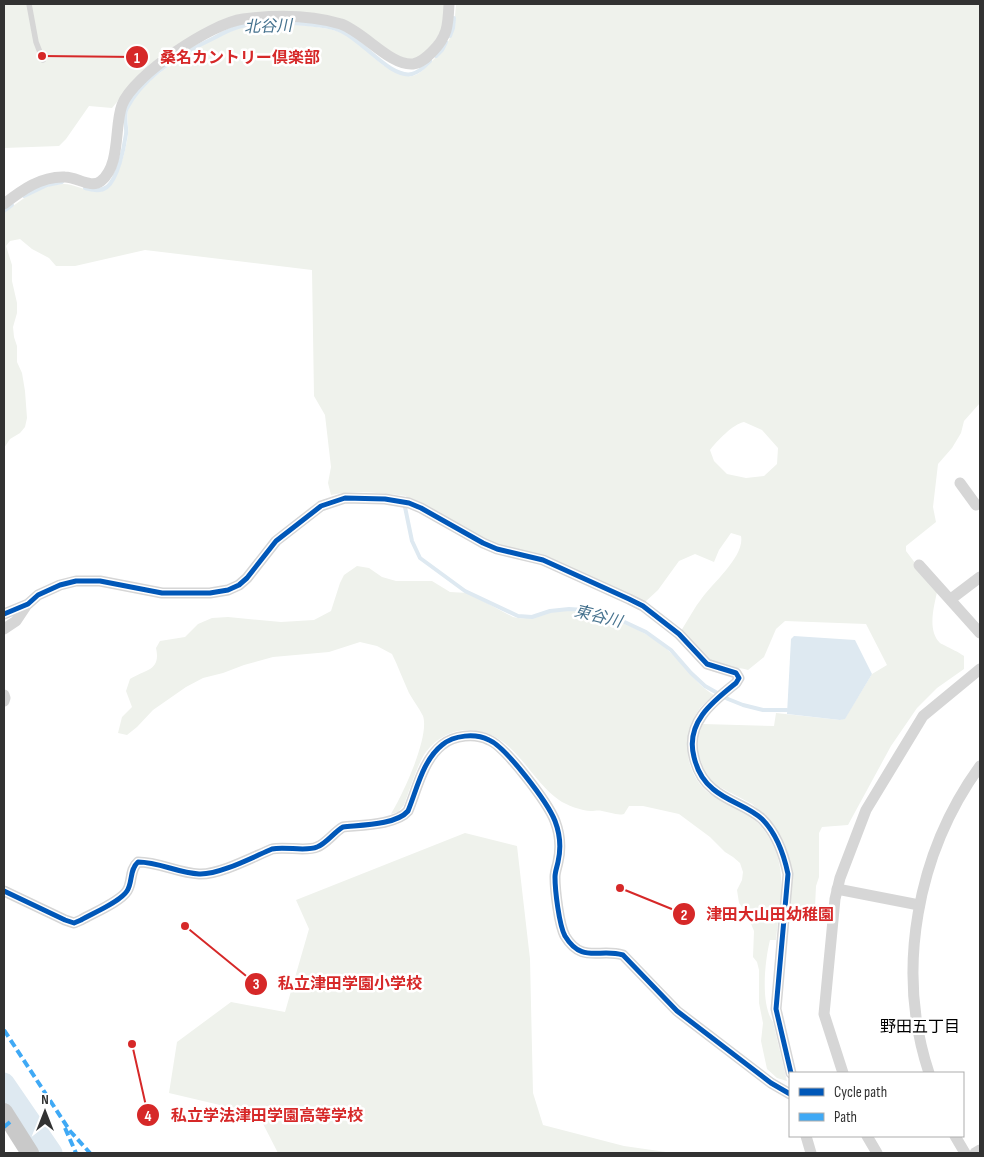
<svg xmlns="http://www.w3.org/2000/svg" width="984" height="1157" font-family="'Sofia Sans Condensed','Noto Sans JP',sans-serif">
	<rect width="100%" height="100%" fill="#fff"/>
	<g fill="#eff2ec" fill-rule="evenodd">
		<polygon points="4,4 446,4 446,24 425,55 406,61 344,22 230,20 122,96 112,108 89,106 66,139 59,146 4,148"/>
		<path d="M456 4H980V403L964 421 961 433 952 448 938 464 933 507 936 522 906 546V551L937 592C934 607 927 630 940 643 943 645 959 652 964 656V669L937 688 917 708 891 746 848 825 822 827 819 833V877L816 886 815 907 807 913 795 917 790 914 792 873 766 817 752 804 712 783 706 775 697 750 698 736 703 724 774 726 776 713 840 720 845 718 872 674 887 665 866 624 785 621 776 629 764 657 748 670C736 666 720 668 709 661 700 655 689 640 681 631 688 620 694 608 702 598 713 583 745 556 741 536L731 533 719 550 714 562 695 554 679 561 658 590 644 603 496 546 407 499 406 496C381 493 355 490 331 495L328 483 331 467 325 415 314 396 312 270 145 250 75 266H56L49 258 32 249 20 239 10 241 6 246 12 265V281L17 303V313L13 327 14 337 17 346V362L22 373 25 391 27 418 25 427 20 433 10 439 4 448V213C21 200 41 184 64 184 79 184 97 200 110 186 119 176 127 147 128 133 129 125 126 118 128 110 136 80 219 30 249 26 274 23 319 24 343 33 357 38 366 52 378 61 383 66 390 69 397 72 402 74 407 77 412 76 419 75 425 68 430 63 452 43 454 32 456 4ZM744 422 762 430 778 448 777 464 764 476 746 478 727 474 714 461 710 450C717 441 733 424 744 422Z"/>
		<path d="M357 566 369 568 382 577 396 581H432L450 592 468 593 513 617C530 621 541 614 558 611 566 610 576 611 584 613 615 618 647 630 670 652 686 666 694 683 714 695 709 699 704 703 700 708 681 735 683 773 710 794 718 800 729 803 737 808 752 816 764 827 772 843 788 873 779 907 776 940H770C765 960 760 1004 773 1022L787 1081 777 1078 767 1069 761 1041 763 1023 759 1003V970L757 962 753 957 754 931 747 914 739 903 737 890 742 880 743 872 740 863 733 857 725 852 710 837 679 814 643 806H629L624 814C617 816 610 812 602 811 598 810 595 811 591 811 582 811 566 805 559 800 539 786 527 763 509 747 484 723 447 724 426 752 418 762 409 792 404 805L398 812 391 814C402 796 430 737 423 716 419 708 413 700 409 693 403 680 398 666 392 654L377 646 360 642 329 652 273 657 244 665 223 673 203 678 186 687 153 710 137 727 127 735 118 733 122 717 132 707 126 691 130 679C146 669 161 671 156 648L160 641 185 637 198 624 212 618 228 617 281 622 314 620 331 611 340 583 344 575Z"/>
		<polygon points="465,833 517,846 530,959 533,1093 543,1125 624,1146 673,1153 278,1153 258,1114 169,1093 177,1042 231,1002 285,1012 309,929 296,900"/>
	</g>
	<polygon fill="#dee9f1" points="794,636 855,640 872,674 845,719 840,720 787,714 791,639"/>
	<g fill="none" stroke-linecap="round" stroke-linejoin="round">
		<g stroke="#dee9f1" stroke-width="4">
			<polyline points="450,36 453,28 454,18"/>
			<polyline points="436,56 442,50 446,42"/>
			<path d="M85 188C93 190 100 192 107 187 118 178 124 148 126 134 127 126 123 115 127 108 144 75 182 53 214 38 223 33 232 28 242 26 263 20 319 23 339 30 361 38 390 79 412 74 420 72 425 66 430 61"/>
			<polyline points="24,196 47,185 62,182"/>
			<polyline points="4,211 12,205"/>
			<polyline points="405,507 412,541 420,558 465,591 518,616 532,617 550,611 569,609 584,610 616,618 646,632 671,650 691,673 705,686 728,699 743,705 763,710 787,710"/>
		</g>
		<polyline stroke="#dee9f1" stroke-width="21" points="4,1083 52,1153"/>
		<polyline stroke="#d6d6d6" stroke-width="5.5" points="29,4 36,42 43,60"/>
		<g stroke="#d6d6d6" stroke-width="11">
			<path d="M4 204C22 190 41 176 65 177 77 177 91 189 101 181 121 165 114 126 122 105 133 75 212 23 243 19 274 15 311 15 341 24 364 32 390 66 413 64 421 63 427 57 432 52 448 36 448 25 449 4"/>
			<polyline points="960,483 976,505"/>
			<polyline points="919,565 980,633"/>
			<polyline points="951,599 980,577"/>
			<path d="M4 614 28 604 38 595 60 585 76 581H100L162 593H210L228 590 239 585 247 578 276 541 321 506 345 498 385 499 409 503 421 508 483 543 497 549 543 560 629 599 643 606 679 634 707 664 736 673 739 678 736 683C712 702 685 723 694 757 697 770 703 781 713 789 728 802 748 806 762 819 777 834 784 855 788 874L776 1009 791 1073"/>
			<polyline points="4,629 16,621 26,606"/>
			<polyline points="4,695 5,698 4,701"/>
			<polyline points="837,889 919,905"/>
			<path d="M4 891 65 920 74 923 81 920C93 913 120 902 127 891 133 882 129 870 138 862 159 862 178 873 199 874 219 875 253 857 272 849 285 846 306 852 317 847 326 844 334 832 343 827 361 825 396 825 408 811 417 789 423 760 442 745 454 735 475 733 489 740 506 747 548 803 555 821 560 834 561 849 558 862 557 867 555 872 555 877 555 890 559 925 565 936 582 964 599 948 623 955L677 1011 771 1083 790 1094"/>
			<polyline points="843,1073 824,1014 835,899 840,878 866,810 923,716 980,669"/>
			<path d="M929 1073C895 970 917 853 980 766"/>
			<polyline points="806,1136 811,1153"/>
			<polyline points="867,1136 877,1153"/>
			<polyline points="955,1136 965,1153"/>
			<polyline points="975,1153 980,1150"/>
		</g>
		<polyline stroke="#c9c9c9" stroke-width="18" points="4,1112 30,1153"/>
		<g stroke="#3fa9f5" stroke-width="4" stroke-dasharray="8 4" stroke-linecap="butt">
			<polyline points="4,1030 70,1131 90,1153"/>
			<polyline points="4,1127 10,1122"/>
			<polyline points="65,1128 76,1153"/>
		</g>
		<defs>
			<g id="cycleway">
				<path d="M4 614 28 604 38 595 60 585 76 581H100L162 593H210L228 590 239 585 247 578 276 541 321 506 345 498 385 499 409 503 421 508 483 543 497 549 543 560 629 599 643 606 679 634 707 664 736 673 739 678 736 683C712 702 685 723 694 757 697 770 703 781 713 789 728 802 748 806 762 819 777 834 784 855 788 874L776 1009 791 1073"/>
				<path d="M4 891 65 920 74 923 81 920C93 913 120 902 127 891 133 882 129 870 138 862 159 862 178 873 199 874 219 875 253 857 272 849 285 846 306 852 317 847 326 844 334 832 343 827 361 825 396 825 408 811 417 789 423 760 442 745 454 735 475 733 489 740 506 747 548 803 555 821 560 834 561 849 558 862 557 867 555 872 555 877 555 890 559 925 565 936 582 964 599 948 623 955L677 1011 771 1083 790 1094"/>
			</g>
		</defs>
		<use href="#cycleway" stroke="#fff" stroke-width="8"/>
		<use href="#cycleway" stroke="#0057b8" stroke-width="5"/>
	</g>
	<g text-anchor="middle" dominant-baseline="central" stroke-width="5" stroke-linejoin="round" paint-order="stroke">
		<g font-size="16" font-style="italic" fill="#46728e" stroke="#fff">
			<text transform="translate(268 27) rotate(-2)">北谷川</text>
			<text transform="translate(598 617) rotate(14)">東谷川</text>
		</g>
		<g font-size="16" fill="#000" stroke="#fff">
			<text x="920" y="1027">野田五丁目</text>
		</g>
	</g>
	<path fill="none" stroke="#d62828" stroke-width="2" d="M42 56L137 57M620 888L684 914M185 926L256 984M132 1044L148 1115"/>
	<g fill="#d62828" stroke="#fff" stroke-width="2">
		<circle cx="42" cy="56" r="5"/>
		<circle cx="620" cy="888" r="5"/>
		<circle cx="185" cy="926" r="5"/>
		<circle cx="132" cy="1044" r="5"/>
		<circle cx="137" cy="57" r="12"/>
		<circle cx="684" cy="914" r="12"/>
		<circle cx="256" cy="984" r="12"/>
		<circle cx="148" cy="1115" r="12"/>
	</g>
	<g font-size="15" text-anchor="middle" font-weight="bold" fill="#fff">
		<text x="137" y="63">1</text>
		<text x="684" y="920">2</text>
		<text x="256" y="989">3</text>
		<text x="148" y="1121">4</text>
	</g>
	<g font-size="16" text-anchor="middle" font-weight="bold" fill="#d62828" stroke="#fff" stroke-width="5" stroke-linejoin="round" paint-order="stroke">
		<text x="240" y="63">桑名カントリー倶楽部</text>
		<text x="770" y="920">津田大山田幼稚園</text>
		<text x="350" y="989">私立津田学園小学校</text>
		<text x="267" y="1121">私立学法津田学園高等学校</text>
	</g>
	<rect width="984" height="1157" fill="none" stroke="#323232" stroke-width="10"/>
	<rect x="789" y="1072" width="175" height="65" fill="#ffffff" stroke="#adadad"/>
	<rect x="799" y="1088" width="25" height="8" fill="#0057b8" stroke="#adadad"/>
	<text x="834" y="1097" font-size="15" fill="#323232">Cycle path</text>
	<rect x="799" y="1113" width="25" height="8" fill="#3fa9f5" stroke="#adadad"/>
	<text x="834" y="1122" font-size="15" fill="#323232">Path</text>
	<g transform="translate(45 1112)" stroke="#ffffff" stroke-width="4" paint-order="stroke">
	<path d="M0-4L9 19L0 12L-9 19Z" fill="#323232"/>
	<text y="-8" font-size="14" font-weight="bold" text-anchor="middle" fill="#323232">N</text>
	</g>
</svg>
